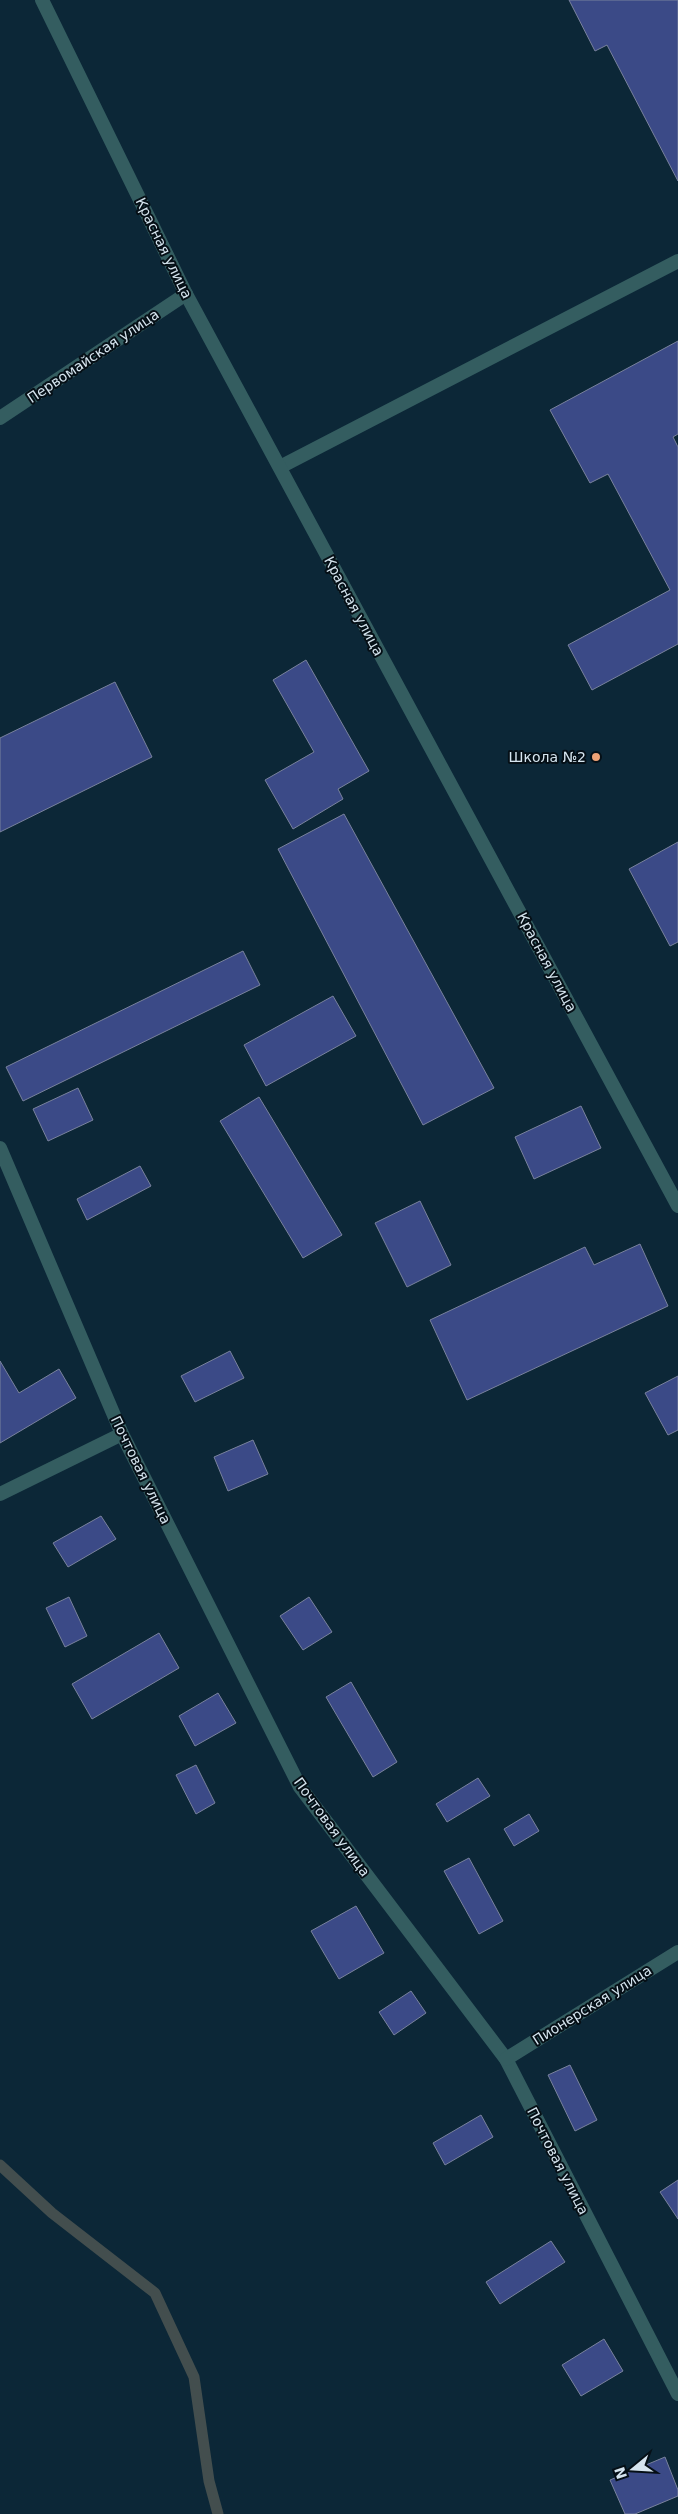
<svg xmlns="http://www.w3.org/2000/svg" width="678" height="2514" font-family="'DejaVu Sans',sans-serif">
	<rect width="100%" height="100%" fill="#0c2737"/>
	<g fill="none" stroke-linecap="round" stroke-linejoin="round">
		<polyline stroke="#434e4e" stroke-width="11" points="0,2165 52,2213 155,2293 194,2377 209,2481 218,2514"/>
	</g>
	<g fill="#3b4a87" stroke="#79829d">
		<polygon points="569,0 678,0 678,181 607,45 595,51"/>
		<polygon points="678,341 678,434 673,437 678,447 678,644 592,690 568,645 670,590 608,474 590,483 550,410"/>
		<polygon points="306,660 369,771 338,789 343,799 293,829 265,780 314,752 273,680"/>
		<polygon points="115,682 152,757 0,832 0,738"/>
		<polygon points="344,814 494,1088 423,1125 278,849"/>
		<polygon points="678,842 678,942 670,946 629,869"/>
		<polygon points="243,951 260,985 23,1101 6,1067"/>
		<polygon points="333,996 356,1036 266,1086 244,1045"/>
		<polygon points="78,1088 93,1120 48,1141 33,1109"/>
		<polygon points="259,1097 342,1235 303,1258 220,1121"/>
		<polygon points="581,1106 601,1148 534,1179 515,1137"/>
		<polygon points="140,1166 151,1186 87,1220 77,1199"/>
		<polygon points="420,1201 451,1265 407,1287 375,1223"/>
		<polygon points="640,1244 668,1306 467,1400 430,1320 585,1247 594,1265"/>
		<polygon points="230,1351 244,1378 195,1402 181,1376"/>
		<polygon points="0,1361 19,1393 59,1369 76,1398 0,1443"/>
		<polygon points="678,1376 678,1430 668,1435 645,1393"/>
		<polygon points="253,1440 268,1474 228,1491 214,1457"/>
		<polygon points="101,1516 116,1539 68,1567 53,1543"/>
		<polygon points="69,1597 87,1636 65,1647 46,1608"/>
		<polygon points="309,1597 332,1632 303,1650 280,1616"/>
		<polygon points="159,1633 179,1668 92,1719 72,1684"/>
		<polygon points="351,1682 397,1762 373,1777 326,1697"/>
		<polygon points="218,1693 236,1723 195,1746 179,1716"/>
		<polygon points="196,1765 215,1803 196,1814 176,1775"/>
		<polygon points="478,1778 490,1796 447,1822 436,1804"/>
		<polygon points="529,1814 539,1831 514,1846 504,1829"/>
		<polygon points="469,1858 503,1921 479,1934 444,1871"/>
		<polygon points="356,1906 384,1953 339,1979 311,1931"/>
		<polygon points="411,1991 426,2013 394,2035 379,2012"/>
		<polygon points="570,2065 597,2120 575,2131 548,2075"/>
		<polygon points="481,2115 493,2137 445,2165 433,2143"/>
		<polygon points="678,2180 678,2219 660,2192"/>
		<polygon points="551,2241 565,2262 500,2304 486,2282"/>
		<polygon points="604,2339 623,2371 581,2396 562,2365"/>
		<polygon points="665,2457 678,2490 678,2496 635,2514 625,2514 610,2480"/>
	</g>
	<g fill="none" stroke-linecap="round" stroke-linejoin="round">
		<polyline stroke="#345d60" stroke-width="14" points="280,467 678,261"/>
		<g stroke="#345d60" stroke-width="14">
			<polyline points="0,1148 122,1434 300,1787 506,2059 678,2394"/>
			<polyline points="0,1494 122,1434"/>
			<polyline points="506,2059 678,1952"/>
		</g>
		<g stroke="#345d60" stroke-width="14">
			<polyline points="42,0 186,294 678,1206"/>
			<polyline points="0,418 186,294"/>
		</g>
	</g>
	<circle fill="#efa376" stroke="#050f16" stroke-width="2" cx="596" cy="757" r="5"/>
	<g text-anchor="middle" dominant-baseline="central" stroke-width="4" stroke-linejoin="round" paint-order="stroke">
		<g font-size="14" fill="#d6e5ef" stroke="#050f16">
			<text transform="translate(164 248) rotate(64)">Красная улица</text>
			<text transform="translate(93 356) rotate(-34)">Первомайская улица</text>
			<text transform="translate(354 606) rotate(62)">Красная улица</text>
			<text transform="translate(547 962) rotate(62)">Красная улица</text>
			<text transform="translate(141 1470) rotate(64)">Почтовая улица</text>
			<text transform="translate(332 1827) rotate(54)">Почтовая улица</text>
			<text transform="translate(592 2005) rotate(-32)">Пионерская улица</text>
			<text transform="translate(558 2161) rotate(63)">Почтовая улица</text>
		</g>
		<g font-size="14" fill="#d6e5ef" stroke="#050f16" text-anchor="end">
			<text x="586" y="757">Школа №2</text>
		</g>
	</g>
	<g transform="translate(633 2469) rotate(252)" stroke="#050f16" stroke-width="4" paint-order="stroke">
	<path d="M0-4L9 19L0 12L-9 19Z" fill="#d6e5ef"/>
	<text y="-8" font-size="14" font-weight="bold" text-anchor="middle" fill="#d6e5ef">N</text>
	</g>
</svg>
